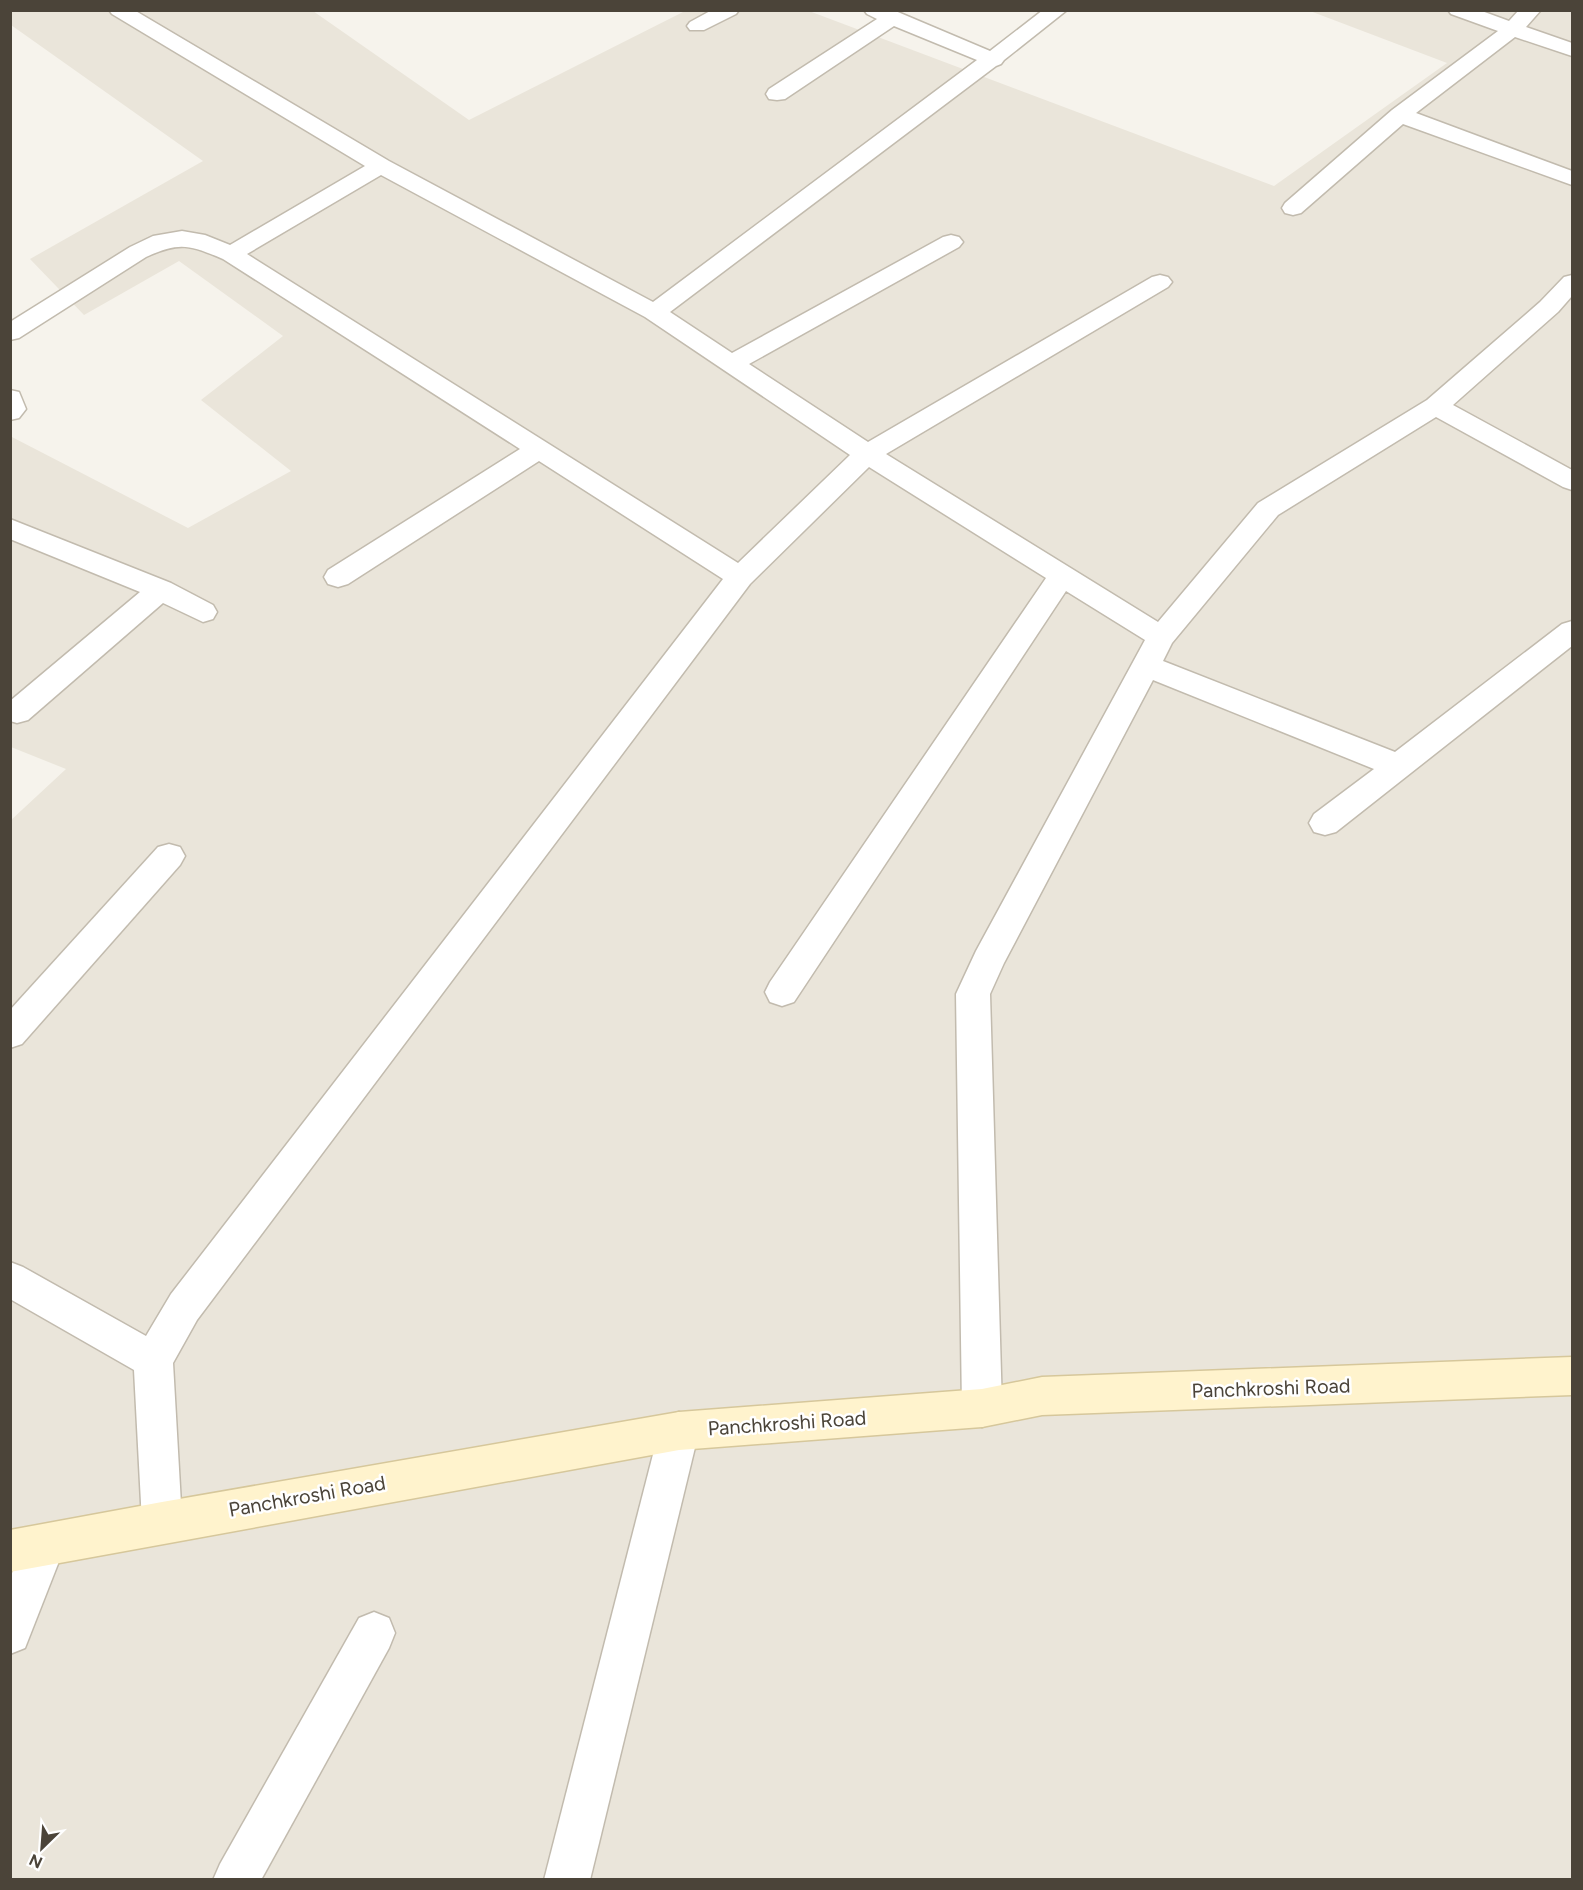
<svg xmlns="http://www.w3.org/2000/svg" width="1583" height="1890" font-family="Figtree,sans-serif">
	<rect width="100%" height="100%" fill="#f6f3ec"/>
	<polygon fill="#eae5da" points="11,11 313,11 469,120 685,11 809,11 1274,186 1447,63 1310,11 1572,11 1572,1879 11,1879 10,821 66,769 11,747 10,436 188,528 291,471 201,400 283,336 179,261 84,315 30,259 203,161 11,25"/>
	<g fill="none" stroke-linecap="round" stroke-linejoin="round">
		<defs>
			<g id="street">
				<path d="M109 10H134L389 161 653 302 977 60 894 26 785 99 777 100 769 99 766 94 769 89 877 19 867 14 864 10H893L990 51 1043 10H1067L1004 60 1001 64 996 66 670 312 732 353 943 237 951 235 959 237 963 242 959 247 749 364 868 442 1152 277 1160 275 1168 277 1172 282 1168 287 886 454 1158 622 1258 503 1427 400 1540 302 1564 277 1572 275V296L1558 312 1453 405 1572 470V490L1563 487 1436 417 1278 515 1172 643 1163 661 1395 752 1562 624 1572 621V646L1336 832 1325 835 1314 832 1309 823 1314 814 1374 769 1153 680 1004 963 990 994 1002 1408 996 1421 982 1427 968 1421 962 1408 956 994 976 951 1145 640 1066 591 794 1002 782 1006 770 1002 765 992 770 982 1046 578 869 467 750 584 197 1320 173 1363 182 1522 176 1536 162 1542 148 1536 142 1522 134 1370 10 1299V1262L23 1267 146 1336 171 1294 723 579 539 461 348 584 338 587 328 584 324 577 328 570 520 449 223 259C190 245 180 241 146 257L19 338 10 340V322L130 247 153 236 182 231 205 235 230 245 365 166 112 14ZM381 175 645 317 850 455 738 563 247 254Z"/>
				<polygon points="712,10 739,10 736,14 704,30 690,30 687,26 690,22"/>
				<polygon points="1448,10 1479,10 1509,21 1519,10 1541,10 1526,27 1572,43 1572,56 1515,37 1416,113 1572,171 1572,185 1403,124 1301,213 1293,215 1285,213 1282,208 1285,203 1392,110 1498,31 1451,14"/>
				<polygon points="10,390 19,392 26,409 19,418 10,420"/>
				<polygon points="10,519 171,583 213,605 217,612 213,619 203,622 163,603 28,720 17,723 10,721 10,701 140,592 10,539"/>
				<polygon points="169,844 180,847 185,856 180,865 22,1044 10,1048 10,1010 158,847"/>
				<polygon points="679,1412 693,1417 699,1431 590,1880 544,1880 659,1431 665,1417"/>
				<polygon points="44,1525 59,1531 65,1546 25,1648 10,1654 10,1578 29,1531"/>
				<polygon points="374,1612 389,1618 395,1633 389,1648 261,1880 213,1880 220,1864 359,1618"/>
			</g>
			<polygon id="secondary" points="1572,1357 1572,1395 1042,1415 982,1427 679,1450 10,1572 10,1530 162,1502 679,1412 982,1389 1042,1377"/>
		</defs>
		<use href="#street" stroke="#c2bbae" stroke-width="3"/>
		<use href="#secondary" stroke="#d6c79b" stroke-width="3"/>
		<use href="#street" fill="#fff" fill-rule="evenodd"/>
		<use href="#secondary" fill="#fff3cd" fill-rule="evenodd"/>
	</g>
	<g text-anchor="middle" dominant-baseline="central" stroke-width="5" stroke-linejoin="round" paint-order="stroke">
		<g font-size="20" fill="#4b4439" stroke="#fff">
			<text transform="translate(1271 1388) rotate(-2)">Panchkroshi Road</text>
			<text transform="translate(787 1423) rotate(-4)">Panchkroshi Road</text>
			<text transform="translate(307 1496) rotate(-10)">Panchkroshi Road</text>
		</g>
	</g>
	<rect width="1583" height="1890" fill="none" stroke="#4b4439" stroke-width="24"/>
	<g transform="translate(42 1848) rotate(205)" stroke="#ffffff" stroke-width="4.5" paint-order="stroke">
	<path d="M0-4.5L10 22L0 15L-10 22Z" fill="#4b4439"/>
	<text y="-9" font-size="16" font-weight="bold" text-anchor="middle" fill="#4b4439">N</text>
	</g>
</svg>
